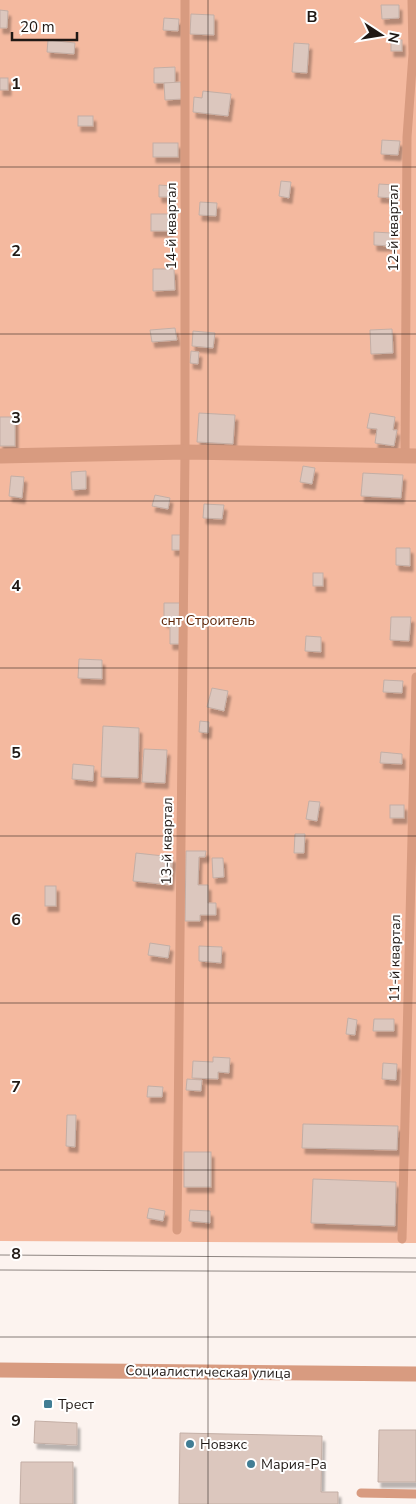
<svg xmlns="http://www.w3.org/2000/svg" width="416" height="1504" font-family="'Nunito Sans',sans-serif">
	<defs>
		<filter id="shadow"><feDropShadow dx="3" dy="5.5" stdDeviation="1" flood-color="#0004"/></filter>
	</defs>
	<rect width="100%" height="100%" fill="#fcf3ef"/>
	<polygon fill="#f4b99f" points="0,0 416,0 416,1243 0,1241"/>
	<g fill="#dcc7be" stroke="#c3aea5" filter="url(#shadow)">
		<polygon points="381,5 399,5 399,18 382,19"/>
		<polygon points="0,10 8,11 7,28 0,28"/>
		<polygon points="191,14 214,15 214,35 190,34"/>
		<polygon points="164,18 179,19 178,31 163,30"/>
		<polygon points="48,40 75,43 74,54 47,52"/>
		<rect x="391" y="40" width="11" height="11"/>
		<polygon points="294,43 309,44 307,73 292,72"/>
		<polygon points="175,67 175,83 154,83 154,68"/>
		<rect x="0" y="78" width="8" height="12"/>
		<polygon points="181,82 182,99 165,100 164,83"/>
		<polygon points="203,91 231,94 228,116 193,112 194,97 202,98"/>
		<rect x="78" y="116" width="15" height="10"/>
		<polygon points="382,140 400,141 398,155 381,154"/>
		<rect x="153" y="143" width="25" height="14"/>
		<polygon points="281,181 291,182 289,198 279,196"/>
		<polygon points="379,184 395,185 394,198 378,197"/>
		<polygon points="159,185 173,186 172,197 159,197"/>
		<polygon points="200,202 217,203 216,216 199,215"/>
		<rect x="151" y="214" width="19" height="17"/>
		<polygon points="374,232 391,233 391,246 374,245"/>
		<polygon points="153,269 174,269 175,290 153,291"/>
		<polygon points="175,328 177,340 152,342 150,330"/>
		<polygon points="392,329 393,353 371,354 370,330"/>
		<polygon points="193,331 215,333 213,348 192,346"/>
		<polygon points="191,351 199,352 198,364 190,363"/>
		<polygon points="199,413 235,415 233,444 197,442"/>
		<polygon points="370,413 395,417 393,430 397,430 394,446 375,443 377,429 367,428"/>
		<rect x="0" y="417" width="15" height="29"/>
		<polygon points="303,466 315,468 312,484 300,482"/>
		<polygon points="86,471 86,489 72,490 71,472"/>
		<polygon points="363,473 403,475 401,498 361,496"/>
		<polygon points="11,476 24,477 22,498 9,496"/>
		<polygon points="155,495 170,498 168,509 152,506"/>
		<polygon points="204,504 224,505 222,519 203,518"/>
		<rect x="172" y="535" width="9" height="15"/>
		<polygon points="396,548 410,548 410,566 396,565"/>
		<rect x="313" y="573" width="10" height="13"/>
		<polygon points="164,603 180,603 181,644 170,644 170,622 164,622"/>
		<polygon points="391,617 411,617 409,641 390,640"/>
		<polygon points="306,636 321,637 321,652 305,651"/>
		<polygon points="79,659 102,660 102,679 78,678"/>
		<polygon points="384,680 403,681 402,693 383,692"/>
		<polygon points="212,688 228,691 224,711 207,707"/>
		<polygon points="200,721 209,722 208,733 199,732"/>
		<polygon points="103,726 139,728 138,778 101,777"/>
		<polygon points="144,749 167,750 165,783 142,782"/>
		<polygon points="381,752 402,754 402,764 380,763"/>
		<polygon points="73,764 94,766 93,781 72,779"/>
		<polygon points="309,801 320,802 317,821 306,819"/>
		<rect x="390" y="805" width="14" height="13"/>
		<polygon points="295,834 305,834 304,853 294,853"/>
		<polygon points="186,851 206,851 205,857 199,857 198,885 208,885 208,903 216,903 216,915 200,915 200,921 185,921"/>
		<polygon points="136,853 173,857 170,885 133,881"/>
		<polygon points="212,858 223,858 224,877 213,878"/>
		<rect x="45" y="886" width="11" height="20"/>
		<polygon points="150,943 170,946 168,958 148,955"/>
		<polygon points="199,946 222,947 221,963 199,961"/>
		<polygon points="348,1018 357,1020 355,1035 346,1034"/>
		<polygon points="374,1019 394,1019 394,1031 373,1031"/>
		<polygon points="213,1057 230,1058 229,1073 218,1072 218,1079 192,1078 193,1061 213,1062"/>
		<polygon points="383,1063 397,1064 396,1080 382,1079"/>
		<polygon points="187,1079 202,1080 201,1091 186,1090"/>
		<polygon points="148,1086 163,1087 162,1097 147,1097"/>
		<polygon points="67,1115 76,1115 75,1147 66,1146"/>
		<polygon points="303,1124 398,1126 397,1150 302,1148"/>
		<rect x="184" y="1152" width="27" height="35"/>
		<polygon points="313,1179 396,1182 395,1226 311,1223"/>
		<polygon points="149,1208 165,1211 163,1221 147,1218"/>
		<polygon points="190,1210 210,1211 210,1223 189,1221"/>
		<polygon points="35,1421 77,1423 77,1445 34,1443"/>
		<polygon points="379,1430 416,1430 416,1482 378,1482"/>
		<polygon points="180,1433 322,1436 321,1492 338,1492 338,1504 179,1504"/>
		<polygon points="21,1462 73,1462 73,1504 20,1504"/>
	</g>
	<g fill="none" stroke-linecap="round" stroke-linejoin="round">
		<g stroke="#d89b80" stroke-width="9">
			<polyline points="405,456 407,137 413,54 412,0"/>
			<polyline points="177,1230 185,452 185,0"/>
			<polyline points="402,1239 416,677"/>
			<polyline points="361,1493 416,1494"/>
		</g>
		<polyline stroke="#d89b80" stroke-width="15" points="0,456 185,452 416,456"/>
		<polyline stroke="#d89b80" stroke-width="15" points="0,1370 416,1374"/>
		<g stroke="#8e8682" stroke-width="1">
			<polyline points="0,1255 416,1258"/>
			<polyline points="0,1270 416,1272"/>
		</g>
	</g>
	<path fill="none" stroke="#201915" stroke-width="1" stroke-opacity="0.55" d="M208 0V1504M0 167H416M0 334H416M0 501H416M0 668H416M0 836H416M0 1003H416M0 1170H416M0 1337H416"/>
	<g fill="#417d94" stroke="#fff" stroke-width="2">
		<rect x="43" y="1399" width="10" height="10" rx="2.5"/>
		<circle cx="190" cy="1444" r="5"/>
		<circle cx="251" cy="1464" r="5"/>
	</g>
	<g text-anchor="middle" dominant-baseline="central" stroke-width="4" stroke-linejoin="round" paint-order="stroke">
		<g font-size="14" fill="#201915" stroke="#fff">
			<text transform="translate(171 226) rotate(-90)">14-й квартал</text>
			<text transform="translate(393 228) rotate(-90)">12-й квартал</text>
			<text transform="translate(167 841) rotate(-89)">13-й квартал</text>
			<text transform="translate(395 958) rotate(-89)">11-й квартал</text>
			<text transform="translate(208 1372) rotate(1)">Социалистическая улица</text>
		</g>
		<g font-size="14" fill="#602709" stroke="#fff">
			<text x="208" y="620">снт Строитель</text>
		</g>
		<g font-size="14" fill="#201915" stroke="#fff" text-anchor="start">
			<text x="58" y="1404">Трест</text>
			<text x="200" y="1444">Новэкс</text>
			<text x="261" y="1464">Мария-Ра</text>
		</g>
	</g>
	<g font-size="16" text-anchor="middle" font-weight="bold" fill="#201915" stroke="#fff" stroke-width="4" stroke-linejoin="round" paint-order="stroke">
		<text x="312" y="22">B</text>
		<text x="16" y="89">1</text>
		<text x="16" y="256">2</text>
		<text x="16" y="423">3</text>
		<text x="16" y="591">4</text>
		<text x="16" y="758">5</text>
		<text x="16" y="925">6</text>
		<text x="16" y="1092">7</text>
		<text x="16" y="1259">8</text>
		<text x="16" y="1426">9</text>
	</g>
	<g transform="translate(381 35) rotate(102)" stroke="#ffffff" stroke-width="4" paint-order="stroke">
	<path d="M0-4L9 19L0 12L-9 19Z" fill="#201915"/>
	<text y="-8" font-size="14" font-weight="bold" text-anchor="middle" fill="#201915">N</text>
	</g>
	<path d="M12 32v8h65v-8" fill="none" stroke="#201915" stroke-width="2.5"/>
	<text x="20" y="32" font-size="15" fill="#201915" stroke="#ffffff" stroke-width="4" paint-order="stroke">20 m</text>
</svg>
